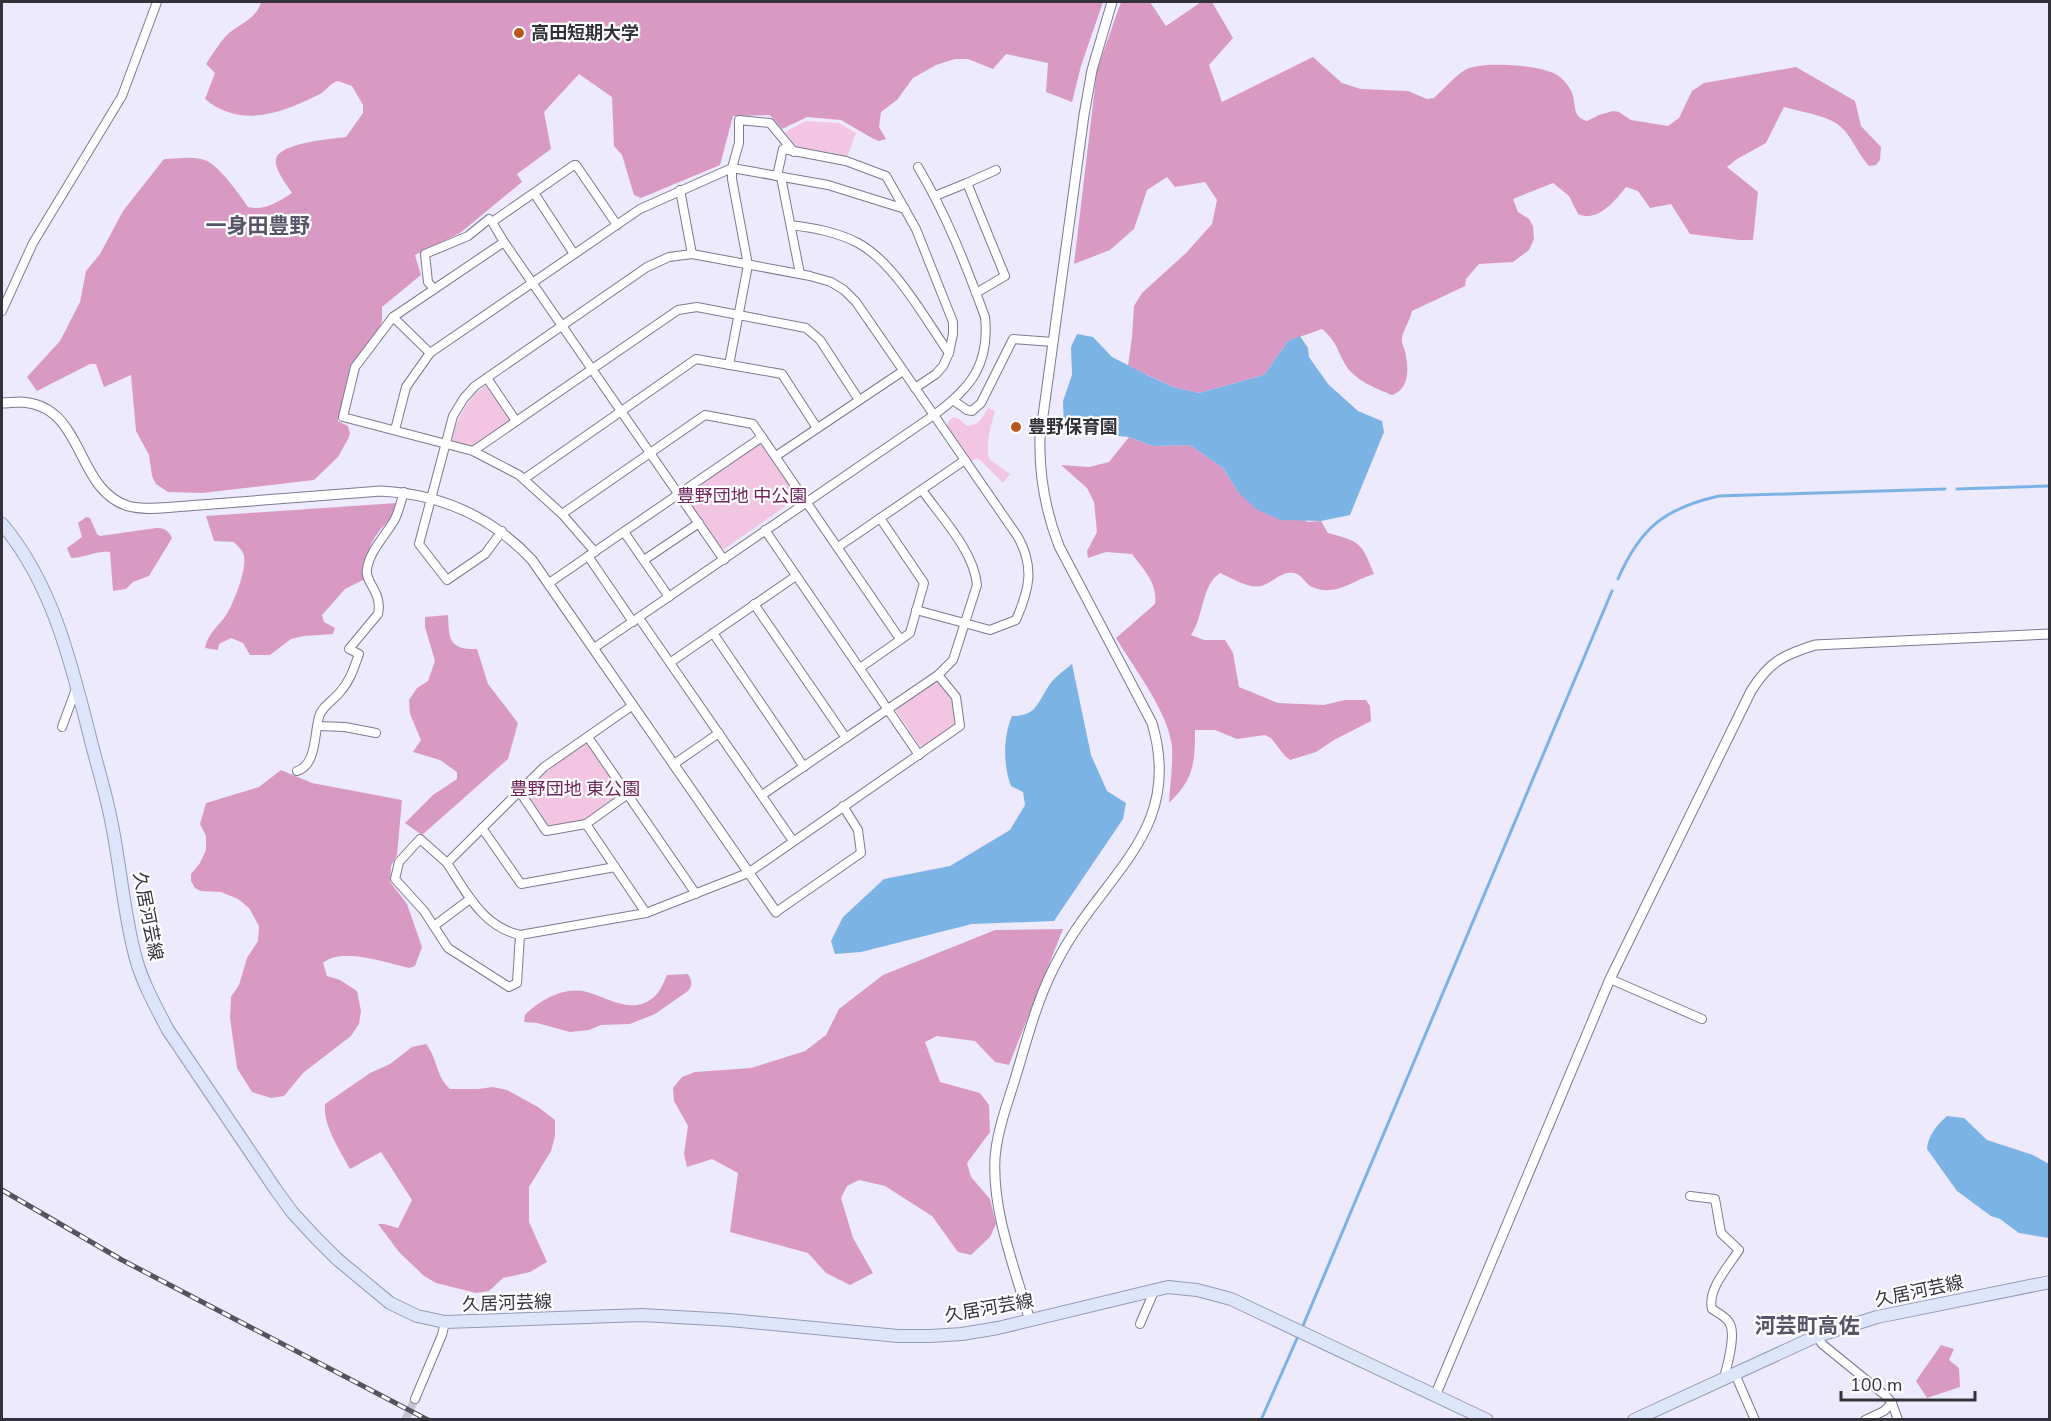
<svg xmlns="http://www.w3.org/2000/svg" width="2051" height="1421" font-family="'Nunito Sans','Noto Sans JP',sans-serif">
	<rect width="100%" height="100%" fill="#edeafd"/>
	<g fill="#f2c5e3">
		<polygon points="806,121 839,123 856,133 847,157 802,150 796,147 785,132"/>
		<path d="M488 384 512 419 473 447 455 443 452 438C459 415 467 398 488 384Z"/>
		<path d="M988 408 995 411C991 426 985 444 989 459L1010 474 1003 483 978 458 971 461 947 427 948 422 953 417 958 418 967 426C979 425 982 418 988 408Z"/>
		<polygon points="758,444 763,445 797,496 796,499 724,549 720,548 686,498 687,494"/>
		<polygon points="936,681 938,681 951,699 956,724 925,747 919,745 896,711 896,707"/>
		<polygon points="586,742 590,744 621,790 620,795 584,820 550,827 547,826 526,791 545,773"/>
	</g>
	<g fill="#d89ac5">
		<path d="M261 2H1103L1081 66 1072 102 1046 92 1048 63 1006 54 993 69 968 59H955L936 65 913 78 897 100 881 112 879 127 886 139 879 141 872 138 841 120 807 117 782 129 770 115 733 116 720 165 641 198 634 195 622 155 614 146 612 97 579 74 544 112 551 149 517 174 522 182 460 233 415 255 421 275 382 307V321L380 327 350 366 338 421 348 426 350 433 348 439 338 457 314 480 202 493 168 492 156 484 152 476 149 455 136 431 131 375 104 387 96 364H90L37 391 27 377 60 341 80 302 86 271 100 254 123 211 164 159C177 159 195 155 207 161 221 168 239 194 248 207 264 211 278 202 292 193 287 185 274 169 276 159 279 143 331 139 346 137L363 113V105L352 86 338 81C330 83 327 90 320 94 282 113 241 129 205 99L215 73 206 64C212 55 218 45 225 37 237 24 256 21 261 2Z"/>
		<path d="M1121 2H1150L1166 26 1201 2H1212L1233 38 1209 65 1222 102 1313 57 1342 83 1361 89 1408 91 1427 99 1434 98C1444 89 1454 77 1465 70 1480 60 1547 65 1560 77 1565 81 1572 90 1573 96 1576 108 1573 117 1587 121L1599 115 1613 111 1619 112 1631 120 1668 126 1679 118 1692 91 1704 83 1796 67 1855 101 1861 126 1881 147 1880 160 1876 165 1869 166C1859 155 1854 142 1845 131 1832 115 1803 113 1784 107L1766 143 1737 159 1727 167 1758 192 1753 240H1739L1690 234 1671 204 1650 208 1638 191 1626 187C1615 201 1597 223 1578 214L1569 196 1553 183 1513 199 1518 212 1529 219 1533 226 1534 239 1529 250 1513 262 1479 264 1466 279 1465 286 1412 311C1410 320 1403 331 1402 338 1401 345 1406 350 1406 357 1409 372 1408 390 1392 395 1375 388 1354 380 1345 364 1336 348 1337 342 1322 329L1288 341 1264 375 1199 393 1173 387 1128 366 1132 337 1134 306 1142 293 1186 253 1212 224 1217 200 1205 182 1175 187 1167 177 1147 190 1134 229 1110 250 1074 264 1097 70Z"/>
		<path d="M1129 437 1153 446 1190 445 1223 468 1238 492 1308 522 1321 521 1328 533C1361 542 1361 542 1374 574 1351 581 1336 597 1312 587 1305 584 1302 574 1294 573 1281 571 1275 581 1264 585 1251 591 1232 578 1220 573 1201 586 1204 616 1191 635L1204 640H1225L1233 653 1239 687 1278 703 1324 705 1345 700H1366L1370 706 1371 721 1334 740 1316 752 1290 760 1285 756 1271 738 1265 735 1237 739 1215 730H1195C1195 763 1194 779 1169 803 1170 785 1173 765 1172 747 1169 713 1134 668 1116 638L1155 604C1158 583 1143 569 1132 554L1106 552 1088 558 1087 551 1097 532 1094 502 1087 488 1061 465 1089 467 1109 462Z"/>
		<path d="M397 503 394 516C383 525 369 541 368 557 367 566 367 571 363 580L345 589 322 615 324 622 335 628 333 634 304 636 291 639 270 655H250L243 643 231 638 219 644 218 650 205 648C207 634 221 624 228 612 234 601 249 565 243 553 241 549 237 545 234 542L214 541 206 516Z"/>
		<path d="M86 517 90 518 97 534 100 536 156 528C164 528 168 530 172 538L149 576 133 582 126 589 113 591 110 552C97 550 85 558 71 558L67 548 82 537 78 523Z"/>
		<path d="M448 615C449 639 449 650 477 649L488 684 518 723 508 759 422 835 405 823 433 795 457 779V772L440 760 413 752 421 740 410 714 409 700 417 688 428 681 435 661 425 627V617Z"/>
		<path d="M281 770 312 783 402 800 397 855 391 866 390 882 407 904 422 947 415 966 409 968C388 963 341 947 323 963L327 976 340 980 357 991 361 1011 359 1024 351 1036 303 1073 284 1096 271 1098 252 1092 237 1068 230 1018 231 997 239 985 247 958 258 941 259 926 249 908 238 899 221 892 201 891 195 888 191 881V874L200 863 206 850V836L200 824 206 803 259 787Z"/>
		<polygon points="1063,929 1009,1065 995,1062 975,1041 937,1036 925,1042 940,1082 980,1093 989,1105 990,1132 967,1163 971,1177 990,1199 996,1224 990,1237 971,1255 958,1252 932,1216 885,1186 859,1180 847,1186 841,1198 853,1238 873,1273 850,1285 826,1273 808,1253 730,1232 738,1173 712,1159 687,1167 684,1154 688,1126 674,1101 673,1088 682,1077 695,1072 751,1068 805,1051 826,1035 839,1009 883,975 995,930"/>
		<path d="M688 974C692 981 693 985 688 991L655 1014 630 1024 601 1025 589 1030 570 1032 537 1023 524 1022 525 1015C540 1000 564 986 587 992 610 998 634 1017 656 995 661 990 664 981 667 975Z"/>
		<path d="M426 1044C438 1059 435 1075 450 1089H478L493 1087 507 1090 538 1107 555 1120V1136L551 1151 529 1187V1222L547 1262 530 1272 503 1278 489 1291 476 1293 436 1283 424 1276 399 1252 378 1224H384L398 1228 412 1200 381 1152 350 1169C340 1150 323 1126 325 1104L370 1073 390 1064 412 1047Z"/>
		<polygon points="1941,1345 1954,1349 1949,1360 1959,1368 1960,1387 1927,1398 1916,1381"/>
	</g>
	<g fill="#7cb3e5">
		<polygon points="1077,334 1093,337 1112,357 1149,376 1173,387 1199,393 1264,375 1288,341 1300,336 1308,348 1309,357 1328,384 1358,411 1382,421 1384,432 1350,515 1321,521 1281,520 1257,510 1238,492 1223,468 1190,445 1153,446 1129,437 1075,432 1064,427 1063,401 1072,375 1071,347"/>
		<path d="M1072 664 1091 755 1107 791 1126 803 1123 819 1054 921 972 924 861 952 835 954 831 941 843 917 884 879 950 866 1010 830 1025 805 1023 792 1011 786C1003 765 1003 737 1012 716 1038 716 1037 702 1050 684 1056 676 1065 670 1072 664Z"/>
		<path d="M1947 1116 1964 1118 1987 1140 2033 1155 2049 1164V1238L2019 1233 2000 1219 1991 1216 1957 1191 1927 1149C1928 1135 1937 1125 1947 1116Z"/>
	</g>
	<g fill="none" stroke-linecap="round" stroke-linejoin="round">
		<g stroke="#7cb3e5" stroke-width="3">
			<polyline points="1957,489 2050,486"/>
			<path d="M1618 579C1640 528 1665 508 1719 496L1945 489"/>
			<polyline points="1302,1328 1612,591"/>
			<polyline points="1261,1420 1299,1334"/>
		</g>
		<polyline stroke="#c8c5d6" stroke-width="8" stroke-dasharray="8 4" stroke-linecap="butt" points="405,1420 415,1399"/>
		<defs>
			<g id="minor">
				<polyline points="777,176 783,149 846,161 886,176 916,229 953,322 953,334 949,353 943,366 936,374 915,388"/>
				<polyline points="781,177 800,274"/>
				<polyline points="967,183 996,170"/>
				<polyline points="680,190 692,254"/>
				<polyline points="534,193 574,254"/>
				<polyline points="935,196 967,183 1005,276 976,293"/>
				<polyline points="492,222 504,242 724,560"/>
				<path d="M791 225C814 228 837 232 858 243 895 263 925 319 949 353"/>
				<polyline points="504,242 393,317 355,367 343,417 473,451 519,475 562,514 595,552"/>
				<polyline points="434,289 428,282 425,254 468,236 489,219 492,222 574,165 576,165 617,225"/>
				<polyline points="2,311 33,243 122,96 157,2"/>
				<polyline points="393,317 430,353"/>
				<polyline points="729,365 748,265 732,179 732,168 739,143 739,120 770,123 794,152"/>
				<polyline points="487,378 516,421"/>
				<polyline points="954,401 967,410 972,411 981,403 1013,339 1053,342"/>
				<polyline points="395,430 406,387 430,353 640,209 732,168 828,185 905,209"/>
				<polyline points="473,451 678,310 697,307 806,328 820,340 859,400"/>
				<polyline points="776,456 903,371"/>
				<polyline points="524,479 696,359 782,374 817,428"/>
				<polyline points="562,514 705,415 753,424 900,639"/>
				<polyline points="765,530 919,755"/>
				<path d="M502 531 485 554 447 580 419 544 453 416 464 398 475 386 647 267 669 257 692 254 810 276 831 282 844 290 856 302 1018 537C1035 568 1029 590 1016 620L990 630 916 610"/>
				<polyline points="624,532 669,597"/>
				<polyline points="838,547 965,460"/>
				<polyline points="588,556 633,622"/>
				<polyline points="644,560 699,523"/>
				<polyline points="549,583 762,437"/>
				<polyline points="754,604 846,738"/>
				<polyline points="639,618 793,841"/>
				<polyline points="713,633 804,767"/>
				<path d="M594 648 934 415C971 388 990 364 985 317 966 265 946 214 918 167"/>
				<polyline points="671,662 796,576"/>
				<polyline points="860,668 910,633 924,583 880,518"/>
				<polyline points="633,705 544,767 447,863 420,839 399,862 395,879 424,911 448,948 509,987 517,983 520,935 646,913 748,873 960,726 956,697 938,675"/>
				<polyline points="318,726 345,727 376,733"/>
				<polyline points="62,727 76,689"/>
				<polyline points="588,737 696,894"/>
				<polyline points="674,764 719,733"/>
				<path d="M297 771C317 765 314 733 319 717 321 707 334 700 340 692 350 681 354 668 359 654L349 649 378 614C383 592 364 582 367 569 370 550 386 535 395 519 399 511 401 501 404 492"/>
				<polyline points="520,792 546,831 586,824 628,794"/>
				<path d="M762 795 938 675 953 660 977 585C974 551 941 517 922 490"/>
				<polyline points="586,824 646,913"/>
				<polyline points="482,828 521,884 615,867"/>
				<path d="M447 863C466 892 483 927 520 935"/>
				<polyline points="776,912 861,853 858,830 843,806"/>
				<polyline points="434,926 470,899"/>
				<polyline points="1610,979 1702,1019"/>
				<path d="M1690 1196 1715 1199 1721 1233 1739 1250C1729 1266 1707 1289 1712 1309 1718 1313 1727 1317 1730 1324 1736 1336 1727 1366 1724 1378"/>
				<polyline points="1140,1324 1155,1289"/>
				<polyline points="1817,1336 1822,1344 1886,1396 1892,1403 1898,1420"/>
				<polyline points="1735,1374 1755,1420"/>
				<polyline points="415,1399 442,1335 445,1322"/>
				<polyline points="1865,1420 1884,1411 1892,1403"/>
			</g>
			<g id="tertiary">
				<path d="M2 403C8 403 14 402 20 402 85 404 74 489 128 506 143 510 159 508 174 507L381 491C440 494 491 516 532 560L776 912"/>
				<path d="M1030 1321C1015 1269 992 1212 995 1158 997 1131 1007 1105 1015 1079 1028 1036 1038 995 1060 956 1105 872 1184 831 1152 723L1059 546C1045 510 1039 476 1040 438L1084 115 1092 70 1112 2"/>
				<path d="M1435 1396 1610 979 1751 691C1769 662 1783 655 1815 645L2050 634"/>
			</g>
			<g id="primary">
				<path d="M2 524C53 584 72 666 91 741 98 769 107 797 112 825 121 870 124 916 136 959 143 984 156 1007 168 1030L276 1190 292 1212 315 1237 337 1259 390 1303 417 1316 445 1322 642 1315 730 1320 898 1336H930L962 1334 998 1328 1168 1287 1197 1290 1231 1299 1487 1420"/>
				<polyline points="1634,1420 1817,1336 1877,1317 2050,1282"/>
			</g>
		</defs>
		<use href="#minor" stroke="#7c798e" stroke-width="10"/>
		<use href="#tertiary" stroke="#7c798e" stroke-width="11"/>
		<use href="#primary" stroke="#939bb5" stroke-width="14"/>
		<use href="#minor" stroke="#fff" stroke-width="8"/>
		<use href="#tertiary" stroke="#fff" stroke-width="9"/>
		<use href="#primary" stroke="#dde5fa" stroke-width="12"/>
		<defs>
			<polyline id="rail" points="2,1190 122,1260 428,1420"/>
		</defs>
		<use href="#rail" stroke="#55535e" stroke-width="5"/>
		<use href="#rail" stroke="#fff" stroke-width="3" stroke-dasharray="9" stroke-linecap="butt"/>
	</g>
	<g fill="#b9571b" stroke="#fff" stroke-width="2">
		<circle cx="519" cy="33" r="6"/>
		<circle cx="1016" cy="427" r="6"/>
	</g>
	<g text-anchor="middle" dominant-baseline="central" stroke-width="4.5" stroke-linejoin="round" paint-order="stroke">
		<g font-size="18" font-weight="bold" fill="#33323b" stroke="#fff" text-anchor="start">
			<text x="531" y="33">高田短期大学</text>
			<text x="1028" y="427">豊野保育園</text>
		</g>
		<g font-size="18" fill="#6c245b" stroke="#fff">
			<text x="742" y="496">豊野団地 中公園</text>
			<text x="575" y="789">豊野団地 東公園</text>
		</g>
		<g font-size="18" fill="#33323b" stroke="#fff">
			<text transform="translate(148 916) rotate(79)">久居河芸線</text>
			<text transform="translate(1919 1291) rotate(-12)">久居河芸線</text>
			<text transform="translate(507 1303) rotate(-2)">久居河芸線</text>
			<text transform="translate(989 1308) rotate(-10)">久居河芸線</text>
		</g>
		<g font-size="21" font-weight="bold" fill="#575467" stroke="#fff">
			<text x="258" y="226">一身田豊野</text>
			<text x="1807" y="1326">河芸町高佐</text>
		</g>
	</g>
	<rect width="2051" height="1421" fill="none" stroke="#33323b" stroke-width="6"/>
	<path d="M1841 1391v9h134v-9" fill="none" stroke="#33323b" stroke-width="3"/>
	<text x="1850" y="1391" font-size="18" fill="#33323b" stroke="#ffffff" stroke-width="4.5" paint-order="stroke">100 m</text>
</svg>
